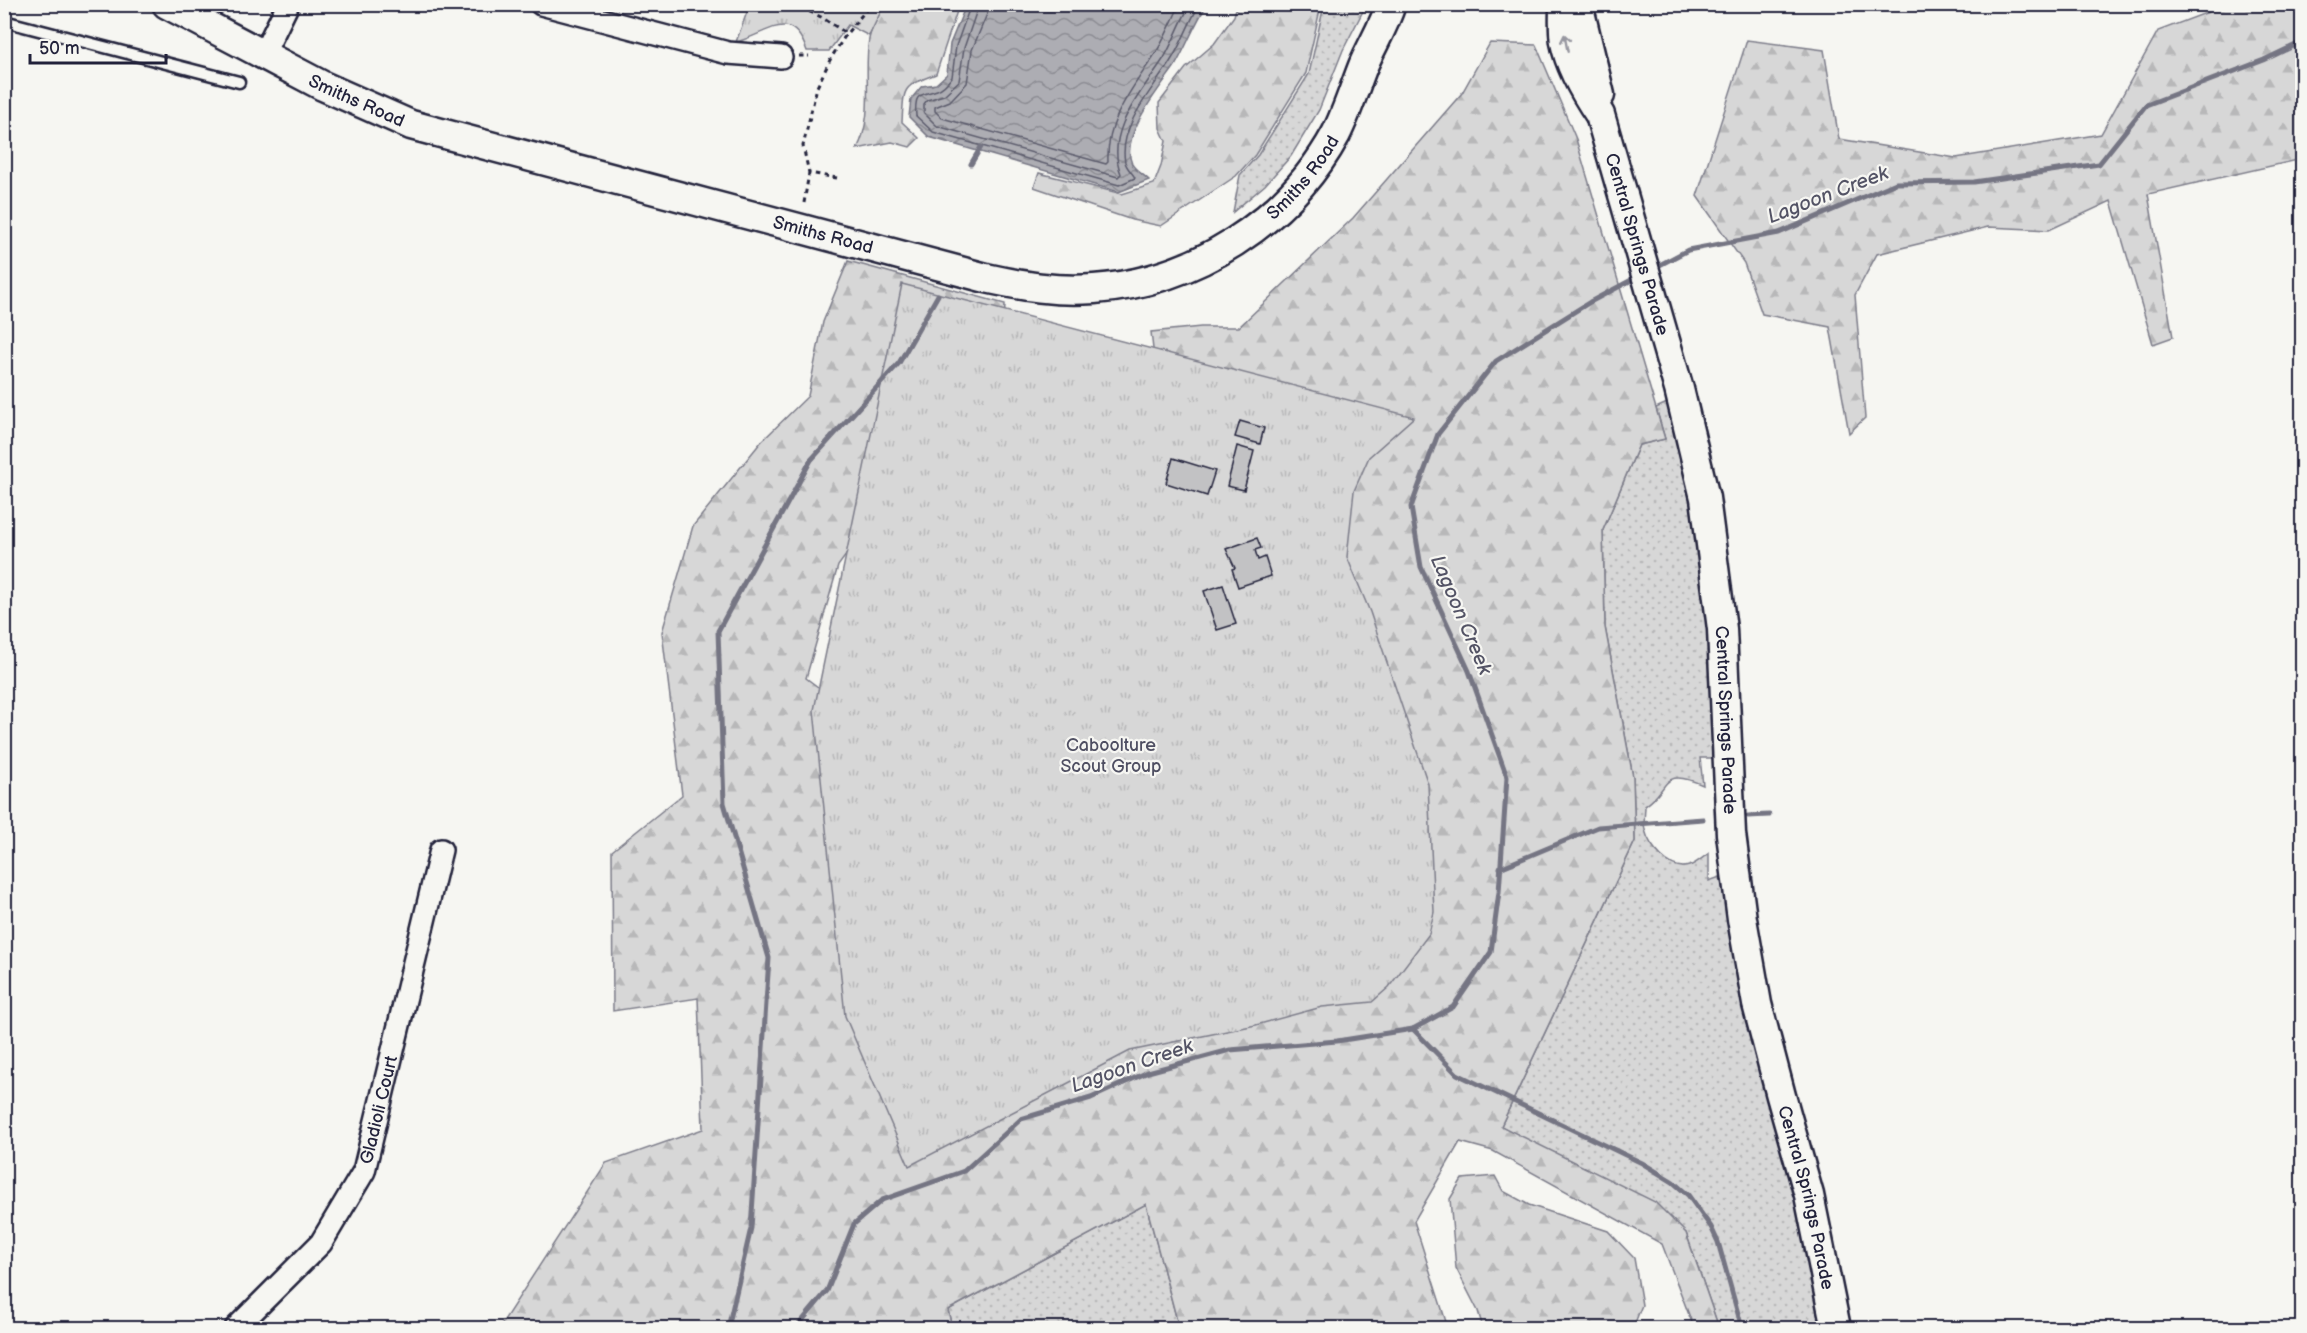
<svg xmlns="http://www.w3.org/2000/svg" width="2307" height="1333" font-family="'Balsamiq Sans',sans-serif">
	<defs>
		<pattern id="grass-dots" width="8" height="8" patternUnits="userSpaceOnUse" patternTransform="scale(1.5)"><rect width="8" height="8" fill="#d7d7d7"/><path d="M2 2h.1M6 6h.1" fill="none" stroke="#b8b8b9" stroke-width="1.8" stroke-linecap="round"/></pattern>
		<pattern id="forest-firs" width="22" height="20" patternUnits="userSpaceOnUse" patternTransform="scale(1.5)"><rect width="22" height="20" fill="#d7d7d7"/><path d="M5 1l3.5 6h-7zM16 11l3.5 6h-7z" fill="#b8b8b9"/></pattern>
		<pattern id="park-tufts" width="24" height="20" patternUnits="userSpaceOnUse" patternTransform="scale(1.5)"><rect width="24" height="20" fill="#d7d7d7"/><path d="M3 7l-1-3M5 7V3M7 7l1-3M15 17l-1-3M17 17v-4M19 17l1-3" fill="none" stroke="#b8b8b9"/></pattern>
		<pattern id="water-waves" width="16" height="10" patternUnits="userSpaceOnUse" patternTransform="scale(1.5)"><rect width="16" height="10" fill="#adadb3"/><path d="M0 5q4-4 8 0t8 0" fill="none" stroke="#8c8c93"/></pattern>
	</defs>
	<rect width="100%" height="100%" fill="#f6f6f2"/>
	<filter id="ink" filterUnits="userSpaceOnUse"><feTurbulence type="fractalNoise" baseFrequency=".0167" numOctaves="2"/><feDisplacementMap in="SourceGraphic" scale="12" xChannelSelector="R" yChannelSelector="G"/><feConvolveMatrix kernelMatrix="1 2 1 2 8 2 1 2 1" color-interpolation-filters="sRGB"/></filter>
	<g filter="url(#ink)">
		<g fill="url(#grass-dots)" stroke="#7c7c89" stroke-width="1.5">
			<polygon points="1324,5 1366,5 1343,50 1319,110 1291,156 1265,185 1233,212 1240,175 1258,155 1309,74"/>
			<path d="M1667 403 1674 420 1697 534 1707 605 1714 748 1712 758H1700L1703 785C1660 766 1671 789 1645 806 1645 814 1643 823 1645 830 1649 846 1670 872 1689 866 1696 864 1703 857 1709 853V881L1720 877 1796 1196 1822 1328H1719L1686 1233 1501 1126 1635 841 1633 777 1605 627 1603 530 1639 445 1665 439 1656 408Z"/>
			<polygon points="1146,1204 1179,1328 952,1328 948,1310"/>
		</g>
		<g fill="url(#forest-firs)" stroke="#7c7c89" stroke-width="1.5">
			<path d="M884 5H959L936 74C902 87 904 86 902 122L919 138 910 147 892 142 857 149C875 115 863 75 869 39 871 27 879 15 884 5Z"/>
			<polygon points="1237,5 1321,5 1306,73 1255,155 1236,176 1161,226 1132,220 1034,187 1039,173 1122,194 1154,184 1161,166 1166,141 1160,128 1159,103 1186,68 1214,44 1234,16"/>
			<polygon points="2227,5 2302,5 2302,159 2148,194 2173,337 2153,344 2111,201 2049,230 1988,227 1877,254 1855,295 1865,418 1849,433 1830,327 1762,314 1744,263 1697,196 1747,40 1824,50 1839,139 1956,158 2101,134 2158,31"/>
			<polygon points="1490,43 1536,45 1576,139 1665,439 1639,445 1603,530 1605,627 1633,777 1635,841 1501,1126 1655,1202 1686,1233 1719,1328 1694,1328 1662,1244 1493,1151 1460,1142 1414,1221 1448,1328 1179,1328 1146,1204 948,1310 952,1328 499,1328 606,1163 703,1129 698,998 613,1011 612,851 682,795 662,632 693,526 761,442 808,396 823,322 848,261 1005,304 1004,327 941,425 838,566 806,678 878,732 1156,374 1151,332 1201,327 1239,327 1353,218 1462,93"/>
			<polygon points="1495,1176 1503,1191 1529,1205 1608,1231 1634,1258 1642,1305 1633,1328 1483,1328 1478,1311 1456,1268 1450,1199 1462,1179"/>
		</g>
		<g fill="url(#park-tufts)" stroke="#7c7c89" stroke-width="1.5">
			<path d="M750 4H884V5L869 36 848 25 829 51H807C791 5 767 35 736 42Z"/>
			<polygon points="902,284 1414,417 1369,457 1354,491 1347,557 1370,612 1428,784 1434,912 1429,934 1389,987 1372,1002 1322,1007 1256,1025 1130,1051 909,1166 845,1016 814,710"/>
		</g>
		<path fill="url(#water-waves)" stroke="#757583" stroke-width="1.5" d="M966 5H1207C1194 24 1187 46 1175 66 1160 88 1119 136 1132 164 1135 170 1144 175 1149 180L1119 192 929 137 909 117 911 99 922 86 936 84 947 74 950 44Z"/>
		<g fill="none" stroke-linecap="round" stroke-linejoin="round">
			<g stroke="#5a5a6b" stroke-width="1.5">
				<path d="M971 4 956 46 952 77C949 81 943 88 937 90 921 96 914 91 916 116L933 132 1119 185 1135 178C1132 172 1127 169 1125 162 1118 127 1152 90 1170 62 1182 44 1188 23 1200 4"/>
				<path d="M979 4 964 48 959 81 944 95 927 100 924 104V113L937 126 1118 177 1121 174C1104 131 1142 92 1164 58 1174 41 1180 21 1191 4"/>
				<path d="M988 4 987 14 972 50 967 83 950 101 935 107V111L942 118 1106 164 1108 162C1106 119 1133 88 1155 54 1165 39 1172 21 1180 4"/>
			</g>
			<g stroke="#757583" stroke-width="5">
				<polyline points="971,164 981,147"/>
				<polyline points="1652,269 1688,250 1779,233 1896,183 1974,182 2099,164 2146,105 2264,60 2302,42"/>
				<polyline points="1748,816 1769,815"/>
				<polyline points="1500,868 1598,827 1703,819"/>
				<polyline points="1413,1029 1457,1074 1642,1163 1673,1182 1688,1195 1711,1227 1718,1242 1742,1328"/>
				<polyline points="728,1328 751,1228 769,958 724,803 718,631 811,460 899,363 938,295"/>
				<polyline points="796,1328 827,1291 854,1224 882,1200 964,1171 1021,1119 1091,1098 1148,1072 1230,1050 1337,1041 1413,1029 1453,1007 1491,952 1499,892 1507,777 1469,671 1421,567 1411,507 1438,434 1496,361 1590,302 1639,276"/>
			</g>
		</g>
		<g fill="#c2c2c4" stroke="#22223b" stroke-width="1.5">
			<polygon points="1240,421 1264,428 1260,444 1235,437"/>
			<polygon points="1237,446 1254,451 1244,490 1227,486"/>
			<polygon points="1173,458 1215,471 1207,496 1166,483"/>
			<polygon points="1257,538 1261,548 1255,550 1258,560 1265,557 1271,576 1238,587 1232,569 1235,568 1226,549"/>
			<polygon points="1223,585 1236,624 1217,630 1204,591"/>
		</g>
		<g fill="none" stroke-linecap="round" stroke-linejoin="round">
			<defs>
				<polyline id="lane" points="4,21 239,82"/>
				<g id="street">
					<polyline points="541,4 728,53 781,57"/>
					<polyline points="263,55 288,4"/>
					<path id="s1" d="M236 1328 321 1243 364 1171 441 850"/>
				</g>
				<g id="secondary">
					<path id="s2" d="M167 4 323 86 411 125 986 278C1022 286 1057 292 1094 289 1194 282 1288 222 1336 134 1347 112 1354 89 1363 66 1372 45 1384 26 1391 4"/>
					<path id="s3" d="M1564 4C1564 17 1563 30 1565 42 1570 68 1585 93 1600 115L1679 389 1705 498 1722 629 1731 834 1742 919 1757 1004 1781 1096 1809 1195 1836 1328"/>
					<polyline points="1578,4 1600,95"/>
				</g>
			</defs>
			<use href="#lane" stroke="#22223b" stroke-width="15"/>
			<use href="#street" stroke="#22223b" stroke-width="26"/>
			<use href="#secondary" stroke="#22223b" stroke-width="33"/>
			<g stroke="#22223b" stroke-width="3" stroke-dasharray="4.5 4.5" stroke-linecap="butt">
				<polyline points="793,4 821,17 846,33"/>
				<polyline points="799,56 809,56"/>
				<polyline points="837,178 809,173 803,146 817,87 831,58 847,33 871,4"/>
				<polyline points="804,203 809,173"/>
			</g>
			<use href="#lane" stroke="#f6f6f2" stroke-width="10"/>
			<use href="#street" stroke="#f6f6f2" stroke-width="21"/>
			<use href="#secondary" stroke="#f6f6f2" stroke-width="28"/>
		</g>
		<defs><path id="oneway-shaft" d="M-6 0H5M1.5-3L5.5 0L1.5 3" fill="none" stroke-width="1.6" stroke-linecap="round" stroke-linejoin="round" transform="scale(1.5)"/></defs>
		<use stroke="#9797a0" href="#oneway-shaft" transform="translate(1566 43) rotate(-101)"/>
	</g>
	<g text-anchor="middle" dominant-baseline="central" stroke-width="4.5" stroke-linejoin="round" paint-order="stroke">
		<g font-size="18" fill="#22223b" stroke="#f6f6f2">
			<text stroke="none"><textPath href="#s2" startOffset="213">Smiths Road</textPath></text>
			<text stroke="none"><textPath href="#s2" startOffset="1221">Smiths Road</textPath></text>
			<text stroke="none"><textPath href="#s2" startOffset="699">Smiths Road</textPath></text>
			<text stroke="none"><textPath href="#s3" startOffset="254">Central Springs Parade</textPath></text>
			<text stroke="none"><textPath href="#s3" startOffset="740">Central Springs Parade</textPath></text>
			<text stroke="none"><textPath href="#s1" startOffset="267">Gladioli Court</textPath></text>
			<text stroke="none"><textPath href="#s3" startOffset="1226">Central Springs Parade</textPath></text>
		</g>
		<g font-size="18" fill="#4f4f62" stroke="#f6f6f2">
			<text x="1111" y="745">Caboolture<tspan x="1111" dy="21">Scout Group</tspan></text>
		</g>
		<g font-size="20" font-style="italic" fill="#535365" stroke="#f6f6f2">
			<text transform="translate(1828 195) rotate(-21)">Lagoon Creek</text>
			<text transform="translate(1461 615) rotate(67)">Lagoon Creek</text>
			<text transform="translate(1132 1066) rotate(-19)">Lagoon Creek</text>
		</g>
	</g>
	<rect width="2307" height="1333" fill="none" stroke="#f6f6f2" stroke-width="24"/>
	<rect x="12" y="12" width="2283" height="1309" fill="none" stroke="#22223b" stroke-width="2" filter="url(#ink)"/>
	<path d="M30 54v9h136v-9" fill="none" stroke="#22223b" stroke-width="3"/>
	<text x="39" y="54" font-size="18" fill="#22223b" stroke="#f6f6f2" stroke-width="4.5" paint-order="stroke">50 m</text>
</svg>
